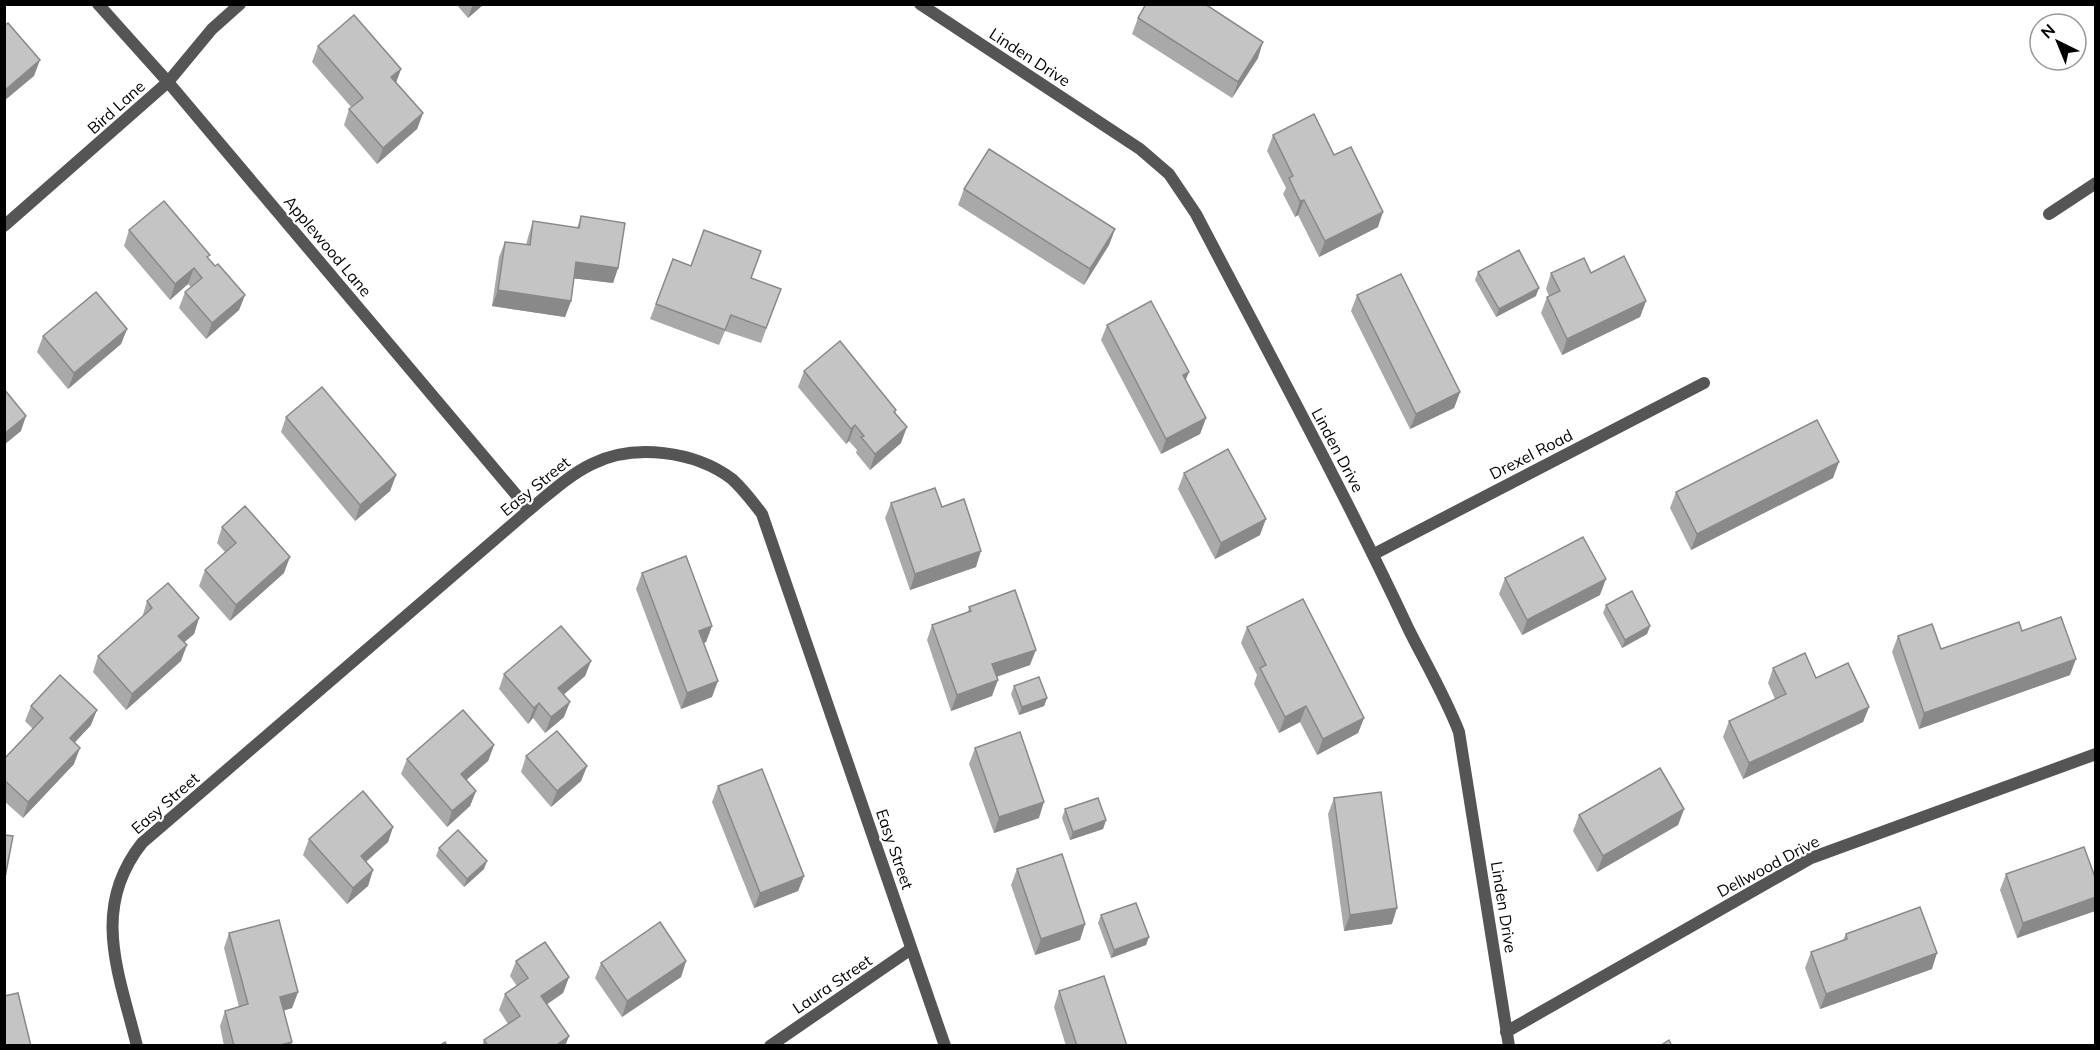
<svg xmlns="http://www.w3.org/2000/svg" width="2100" height="1050" font-family="Mulish,sans-serif">
	<rect width="100%" height="100%" fill="#fff"/>
	<g fill="none" stroke-linecap="round" stroke-linejoin="round">
		<polyline stroke="#555" stroke-width="12" points="2049,214 2096,183"/>
		<g stroke="#555" stroke-width="12">
			<polyline points="98,4 168,82 529,510"/>
			<path d="M920 4 1140 149 1169 174 1196 214C1268 352 1343 489 1409 630 1426 664 1445 696 1459 732L1509 1046"/>
			<polyline points="4,226 168,82 212,29 240,4"/>
			<polyline points="1374,554 1704,383"/>
			<polyline points="1506,1032 1811,858 2096,754"/>
			<path d="M137 1046C119 973 90 909 142 843L529 510C549 494 569 475 592 464 634 443 695 451 732 479 743 489 753 502 762 514L945 1046"/>
			<polyline points="770,1046 911,949"/>
		</g>
	</g>
	<g fill="#a9a9a9">
		<polygon points="456,4 484,4 468,18"/>
		<polygon points="1138,18 1258,58 1232,98 1132,34"/>
		<polygon points="318,46 401,69 396,83 423,113 417,129 377,164 344,125 349,109 352,108 312,62"/>
		<polygon points="1273,135 1334,155 1378,227 1319,257 1298,215 1295,217 1283,194 1286,188 1267,151"/>
		<polygon points="964,189 1115,229 1109,245 1084,285 958,205"/>
		<polygon points="581,216 618,268 613,283 574,278 571,301 565,317 492,306 499,257 505,242 526,245 528,237 533,221 577,228"/>
		<polygon points="129,230 209,259 215,266 245,295 239,310 206,339 179,308 185,292 191,287 188,284 170,300 124,246"/>
		<polygon points="673,259 691,266 751,278 781,289 761,343 725,331 719,345 650,319"/>
		<polygon points="1478,272 1536,296 1496,317 1475,280"/>
		<polygon points="1551,273 1591,273 1646,301 1640,317 1562,355 1541,313 1547,297 1549,296 1546,289"/>
		<polygon points="1357,295 1460,392 1454,408 1410,429 1351,311"/>
		<polygon points="1107,325 1186,380 1206,418 1200,434 1161,454 1101,340"/>
		<polygon points="127,329 121,344 68,389 37,352 43,336"/>
		<polygon points="804,371 896,410 895,414 901,443 870,470 856,453 857,450 849,441 846,444 798,387"/>
		<polygon points="286,417 396,475 390,491 355,521 281,432"/>
		<polygon points="1184,473 1260,535 1215,559 1178,489"/>
		<polygon points="1833,478 1691,550 1670,508 1676,492"/>
		<polygon points="891,503 942,507 976,567 910,590 885,518"/>
		<polygon points="222,527 284,573 230,621 199,586 205,570 225,552 217,543"/>
		<polygon points="642,573 712,626 706,642 704,643 712,697 681,709 636,589"/>
		<polygon points="1505,578 1600,595 1522,635 1499,594"/>
		<polygon points="147,601 199,618 194,634 184,642 181,661 126,710 93,672 98,656 142,618"/>
		<polygon points="1606,605 1650,626 1647,634 1622,648 1603,613"/>
		<polygon points="969,607 1030,665 997,677 992,696 951,711 927,640 932,625 968,612"/>
		<polygon points="1247,627 1364,718 1358,733 1317,755 1300,722 1279,733 1254,684 1257,675 1241,643"/>
		<polygon points="1898,636 1941,649 2070,675 1919,729 1892,652"/>
		<polygon points="591,661 585,676 564,694 564,717 545,733 533,718 528,724 499,689 504,674"/>
		<polygon points="1773,668 1816,678 1869,707 1863,722 1743,779 1723,737 1729,721 1775,699 1768,683"/>
		<polygon points="1014,686 1047,698 1044,706 1019,715 1011,694"/>
		<polygon points="31,706 91,725 74,743 74,764 23,818 4,801 4,759 33,729 25,721"/>
		<polygon points="494,745 488,761 466,780 476,791 470,806 447,827 401,774 407,759"/>
		<polygon points="975,748 1039,818 994,833 969,764"/>
		<polygon points="526,756 587,766 581,781 551,807 521,772"/>
		<polygon points="718,786 804,876 798,891 754,908 712,802"/>
		<polygon points="1334,798 1392,924 1344,931 1328,814"/>
		<polygon points="1065,809 1106,820 1103,829 1070,840 1062,818"/>
		<polygon points="1684,809 1678,825 1597,872 1573,831 1579,815"/>
		<polygon points="393,827 388,842 366,862 373,870 368,886 347,904 303,855 309,839"/>
		<polygon points="439,848 484,869 464,887 436,856"/>
		<polygon points="1017,869 1085,924 1080,940 1035,955 1011,885"/>
		<polygon points="2006,874 2096,897 2095,911 2017,938 2000,890"/>
		<polygon points="1101,915 1146,945 1111,958 1098,923"/>
		<polygon points="229,933 298,992 292,1008 283,1011 292,1042 290,1046 224,1046 220,1026 225,1011 239,1007 224,948"/>
		<polygon points="1846,934 1932,969 1820,1009 1805,968 1811,952 1843,940"/>
		<polygon points="516,961 569,977 563,993 547,1004 569,1036 565,1046 482,1046 484,1040 508,1024 499,1010 505,994 517,986 510,976"/>
		<polygon points="686,961 681,977 622,1017 595,978 601,963"/>
		<polygon points="1059,991 1127,1046 1066,1046 1054,1007"/>
	</g>
	<g fill="#898989">
		<polygon points="473,4 484,4 468,18"/>
		<polygon points="1263,42 1258,58 1232,98 1238,82"/>
		<polygon points="40,60 34,76 4,101 4,91"/>
		<polygon points="401,69 395,85 391,77"/>
		<polygon points="423,113 417,129 377,164 383,148"/>
		<polygon points="1304,200 1298,215 1295,217 1300,201"/>
		<polygon points="1383,212 1378,227 1319,257 1325,241"/>
		<polygon points="1115,229 1109,245 1084,285 1090,269"/>
		<polygon points="576,262 618,268 613,283 570,278"/>
		<polygon points="194,268 188,284 170,300 175,284"/>
		<polygon points="1539,288 1536,296 1496,317 1499,309"/>
		<polygon points="498,290 571,301 565,317 492,306"/>
		<polygon points="245,295 239,310 206,339 212,323"/>
		<polygon points="1646,301 1640,317 1562,355 1567,339"/>
		<polygon points="127,329 121,344 68,389 74,373"/>
		<polygon points="1189,372 1183,387 1183,375"/>
		<polygon points="1460,392 1454,408 1410,429 1416,414"/>
		<polygon points="26,416 21,431 4,445 4,434"/>
		<polygon points="1206,418 1200,434 1161,454 1166,439"/>
		<polygon points="855,425 849,441 846,444 851,429"/>
		<polygon points="907,427 901,443 870,470 875,454"/>
		<polygon points="1839,462 1833,478 1691,550 1697,534"/>
		<polygon points="396,475 390,491 355,521 360,505"/>
		<polygon points="1266,519 1260,535 1215,559 1221,543"/>
		<polygon points="981,551 976,567 910,590 915,574"/>
		<polygon points="290,557 284,573 230,621 236,605"/>
		<polygon points="1606,579 1600,595 1522,635 1527,620"/>
		<polygon points="199,618 194,634 173,652 178,636"/>
		<polygon points="712,626 706,642 693,647 699,631"/>
		<polygon points="1650,626 1647,634 1622,648 1625,640"/>
		<polygon points="187,645 181,661 126,710 132,694"/>
		<polygon points="1036,650 1030,665 986,680 992,664"/>
		<polygon points="2076,659 2070,675 1919,729 1924,713"/>
		<polygon points="591,661 585,676 553,704 558,688"/>
		<polygon points="998,680 992,696 951,711 957,695"/>
		<polygon points="718,681 712,697 681,709 687,693"/>
		<polygon points="1047,698 1044,706 1019,715 1022,707"/>
		<polygon points="570,702 564,717 545,733 551,717"/>
		<polygon points="539,703 533,718 528,724 534,708"/>
		<polygon points="1306,706 1300,722 1279,733 1285,717"/>
		<polygon points="1869,707 1863,722 1743,779 1749,763"/>
		<polygon points="97,710 91,725 64,754 70,738"/>
		<polygon points="1364,718 1358,733 1317,755 1323,739"/>
		<polygon points="494,745 488,761 455,790 461,774"/>
		<polygon points="80,748 74,764 23,818 28,802"/>
		<polygon points="587,766 581,781 551,807 557,791"/>
		<polygon points="476,791 470,806 447,827 452,811"/>
		<polygon points="1044,802 1039,818 994,833 999,817"/>
		<polygon points="1684,809 1678,825 1597,872 1603,856"/>
		<polygon points="1106,820 1103,829 1070,840 1073,832"/>
		<polygon points="393,827 388,842 355,871 361,856"/>
		<polygon points="487,861 484,869 464,887 467,879"/>
		<polygon points="373,870 368,886 347,904 353,888"/>
		<polygon points="804,876 798,891 754,908 760,893"/>
		<polygon points="2096,897 2095,911 2017,938 2023,923"/>
		<polygon points="1397,908 1392,924 1344,931 1350,915"/>
		<polygon points="1085,924 1080,940 1035,955 1041,939"/>
		<polygon points="1149,937 1146,945 1111,958 1114,950"/>
		<polygon points="1937,953 1932,969 1820,1009 1826,994"/>
		<polygon points="686,961 681,977 622,1017 627,1001"/>
		<polygon points="569,977 563,993 536,1012 541,996"/>
		<polygon points="298,992 292,1008 274,1013 280,997"/>
		<polygon points="569,1036 565,1046 555,1046"/>
		<polygon points="292,1042 290,1046 277,1046"/>
	</g>
	<g fill="#c4c4c4" stroke="#898989" stroke-width="1.5">
		<polygon points="1146,4 1205,4 1263,42 1238,82 1138,18"/>
		<polygon points="354,15 401,69 391,77 423,113 383,148 349,109 363,98 318,46"/>
		<polygon points="8,23 40,60 4,91 4,26"/>
		<polygon points="1314,114 1334,155 1351,147 1383,212 1325,241 1304,200 1300,201 1289,178 1293,176 1273,135"/>
		<polygon points="989,149 1115,229 1090,269 964,189"/>
		<polygon points="164,201 210,255 207,257 215,266 218,264 245,295 212,323 185,292 202,278 194,268 175,284 129,230"/>
		<polygon points="581,216 625,223 618,268 576,262 571,301 498,290 505,242 530,245 533,221 579,228"/>
		<polygon points="704,230 761,251 751,278 781,289 766,328 731,315 725,330 656,304 673,259 691,266"/>
		<polygon points="1519,250 1539,288 1499,309 1478,272"/>
		<polygon points="1624,256 1646,301 1567,339 1547,297 1560,291 1551,273 1584,258 1591,273"/>
		<polygon points="1401,274 1460,392 1416,414 1357,295"/>
		<polygon points="96,292 127,329 74,373 43,336"/>
		<polygon points="1151,301 1189,372 1183,375 1206,418 1166,439 1107,325"/>
		<polygon points="840,341 896,410 894,412 907,427 875,454 861,437 864,436 855,425 851,429 804,371"/>
		<polygon points="322,387 396,475 360,505 286,417"/>
		<polygon points="4,389 26,416 4,434"/>
		<polygon points="1817,420 1839,462 1697,534 1676,492"/>
		<polygon points="1228,449 1266,519 1221,543 1184,473"/>
		<polygon points="935,488 942,507 964,499 981,551 915,574 891,503"/>
		<polygon points="245,506 290,557 236,605 205,570 236,543 222,527"/>
		<polygon points="1583,537 1606,579 1527,620 1505,578"/>
		<polygon points="686,556 712,626 699,631 718,681 687,693 642,573"/>
		<polygon points="168,583 199,618 178,636 187,645 132,694 98,656 152,608 147,601"/>
		<polygon points="1015,590 1036,650 992,664 998,680 957,695 932,625 971,611 969,607"/>
		<polygon points="1632,591 1650,626 1625,640 1606,605"/>
		<polygon points="1303,599 1364,718 1323,739 1306,706 1285,717 1260,668 1266,665 1247,627"/>
		<polygon points="2061,617 2076,659 1924,713 1898,636 1932,624 1941,649 2019,622 2022,631"/>
		<polygon points="561,626 591,661 558,688 570,702 551,717 539,703 534,708 504,674"/>
		<polygon points="1805,653 1816,678 1848,663 1869,707 1749,763 1729,721 1786,694 1773,668"/>
		<polygon points="60,675 97,710 70,738 80,748 28,802 4,780 4,759 43,718 31,706"/>
		<polygon points="1039,677 1047,698 1022,707 1014,686"/>
		<polygon points="463,710 494,745 461,774 476,791 452,811 407,759"/>
		<polygon points="557,731 587,766 557,791 526,756"/>
		<polygon points="1020,732 1044,802 999,817 975,748"/>
		<polygon points="1660,768 1684,809 1603,856 1579,815"/>
		<polygon points="762,769 804,876 760,893 718,786"/>
		<polygon points="363,791 393,827 361,856 373,870 353,888 309,839"/>
		<polygon points="1381,792 1397,908 1350,915 1334,798"/>
		<polygon points="1098,798 1106,820 1073,832 1065,809"/>
		<polygon points="458,830 487,861 467,879 439,848"/>
		<polygon points="4,835 13,836 4,883"/>
		<polygon points="2084,847 2096,880 2096,897 2023,923 2006,874"/>
		<polygon points="1062,854 1085,924 1041,939 1017,869"/>
		<polygon points="1136,903 1149,937 1114,950 1101,915"/>
		<polygon points="1920,907 1937,953 1826,994 1811,952 1847,939 1846,934"/>
		<polygon points="279,920 298,992 280,997 292,1042 277,1046 234,1046 225,1011 248,1004 229,933"/>
		<polygon points="660,922 686,961 627,1001 601,963"/>
		<polygon points="545,942 569,977 541,996 569,1036 555,1046 488,1046 484,1040 520,1016 505,994 528,978 516,961"/>
		<polygon points="1104,976 1127,1046 1077,1046 1059,991"/>
		<polygon points="18,993 31,1046 4,1046 4,996"/>
		<polygon points="1669,1040 1672,1046 1660,1046"/>
		<polygon points="445,1042 447,1046 439,1046"/>
	</g>
	<g text-anchor="middle" dominant-baseline="central" stroke-width="4.5" stroke-linejoin="round" paint-order="stroke">
		<g font-size="16" fill="#000" stroke="#fff">
			<text transform="translate(1030 57) rotate(33)">Linden Drive</text>
			<text transform="translate(116 107) rotate(-42)">Bird Lane</text>
			<text transform="translate(328 246) rotate(50)">Applewood Lane</text>
			<text transform="translate(1338 450) rotate(62)">Linden Drive</text>
			<text transform="translate(1531 454) rotate(-27)">Drexel Road</text>
			<text transform="translate(535 486) rotate(-39)">Easy Street</text>
			<text transform="translate(165 803) rotate(-41)">Easy Street</text>
			<text transform="translate(895 849) rotate(71)">Easy Street</text>
			<text transform="translate(1768 866) rotate(-28)">Dellwood Drive</text>
			<text transform="translate(1504 907) rotate(81)">Linden Drive</text>
			<text transform="translate(832 984) rotate(-34)">Laura Street</text>
		</g>
	</g>
	<rect width="2100" height="1050" fill="none" stroke="#000000" stroke-width="12"/>
	<g transform="translate(2058 42) rotate(317)"><circle r="28" fill="#ffffff" stroke="#999999" stroke-width="1.5"/>
	<path d="M0-4.5L10 22L0 15L-10 22Z" fill="#000000"/>
	<text y="-9" font-size="16" font-weight="bold" text-anchor="middle" fill="#000000">N</text>
	</g>
</svg>
